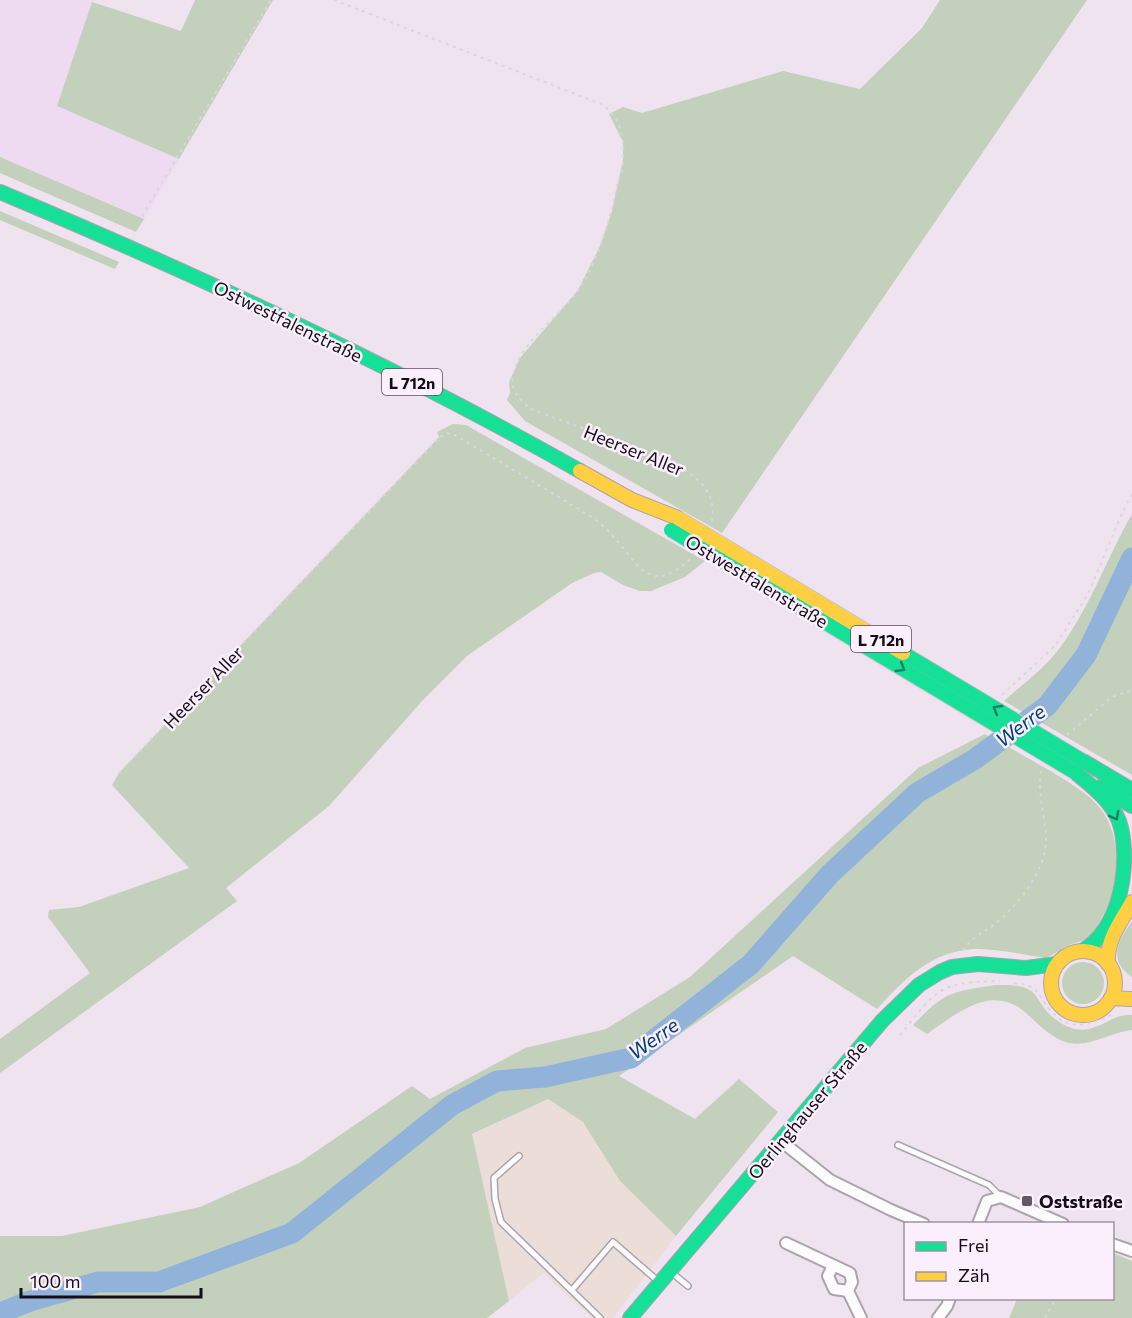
<svg xmlns="http://www.w3.org/2000/svg" width="1132" height="1318" font-family="Commissioner,sans-serif">
	<rect width="100%" height="100%" fill="#efe3f0"/>
	<polygon fill="#eedaf1" points="0,0 93,0 57,106 179,159 144,219 0,157"/>
	<polygon fill="#ebded9" points="547,1099 583,1122 620,1181 676,1236 613,1318 592,1318 543,1273 509,1301 472,1135"/>
	<g fill="#c2d0bc">
		<polygon points="195,0 273,0 179,159 57,106 92,2 181,31"/>
		<polygon points="940,0 1087,0 722,533 525,421 507,400 510,393 509,382 520,358 578,290 600,246 612,211 623,160 623,142 609,114 623,107 642,113 783,71 860,89 922,28"/>
		<polygon points="0,157 144,219 136,232 0,173"/>
		<polygon points="0,211 119,262 115,269 0,220"/>
		<polygon points="453,424 466,425 705,561 685,577 651,591 640,591 623,585 601,572 594,573 572,583 467,656 423,700 329,806 226,888 237,901 0,1073 0,1039 90,973 48,917 49,910 79,907 189,868 112,785 119,773 439,437 437,432"/>
		<path d="M1132 514V775L1004 701C1024 683 1049 665 1064 642 1092 602 1108 556 1132 514Z"/>
		<path d="M985 734 1007 749 1009 747C1034 763 1083 786 1100 808 1125 840 1119 889 1100 921 1097 926 1094 933 1090 937 1083 942 1076 942 1069 945 1060 949 1055 955 1045 958 1022 955 997 948 974 949 932 951 904 979 877 1009L793 956 619 1076 695 1119 739 1079 778 1112 676 1236 620 1181 583 1122 548 1099 472 1134 509 1301 487 1318H0V1236H62L200 1207 299 1163 412 1086 430 1099 525 1048 606 1029 690 977 918 768Z"/>
		<path d="M1132 921V977C1107 960 1118 941 1132 921Z"/>
		<circle cx="1083" cy="983" r="21"/>
		<path d="M995 985C1006 985 1021 984 1031 991 1037 995 1038 1000 1042 1005 1049 1016 1062 1026 1075 1029 1098 1034 1111 1013 1132 1015V1030C1110 1032 1088 1049 1065 1042 1049 1036 1037 1023 1025 1012 991 983 956 1014 927 1034L913 1025C945 992 950 992 995 985Z"/>
		<polygon points="1113,1253 1132,1261 1132,1318 1009,1318 1017,1299 1112,1298"/>
	</g>
	<g fill="none" stroke-linecap="round" stroke-linejoin="round">
		<polyline stroke="#91b3da" stroke-width="21" points="0,1313 30,1301 98,1282 159,1282 292,1233 452,1105 497,1081 545,1077 631,1058 751,964 830,874 917,793 975,759 1047,706 1086,655 1132,558"/>
		<defs>
			<g id="lane">
				<polyline points="898,1145 989,1185 1000,1196"/>
				<polyline points="519,1156 494,1178 495,1199 501,1222 600,1318"/>
				<polyline points="671,1272 688,1286"/>
				<polyline points="572,1290 613,1242 659,1282"/>
			</g>
			<g id="street">
				<polyline points="781,1141 830,1180 891,1210 924,1224"/>
				<polyline points="978,1224 987,1201 1001,1197 1063,1224"/>
				<polyline points="786,1243 850,1273 852,1282 848,1291 861,1318"/>
				<polyline points="1112,1244 1132,1251"/>
				<polyline points="833,1266 828,1276 834,1289 848,1291"/>
				<polyline points="938,1318 947,1306 950,1298"/>
			</g>
			<g id="fast">
				<path d="M0 192C198 275 393 365 580 471"/>
				<polyline points="1083,761 1132,790"/>
				<path d="M1076 773C1093 787 1110 800 1119 821 1132 860 1121 930 1082 951"/>
				<polyline points="1100,787 1132,806"/>
				<polyline points="630,1318 882,1021 919,985 940,972 952,967 978,964 1026,968 1057,964"/>
			</g>
			<g id="slow">
				<polyline points="580,471 632,500 678,518"/>
				<circle cx="1083" cy="983" r="32"/>
				<path d="M1108 964C1106 940 1121 922 1132 902"/>
				<polyline points="1111,998 1132,999"/>
			</g>
		</defs>
		<use href="#lane" stroke="#aca3ad" stroke-width="8"/>
		<use href="#street" stroke="#aca3ad" stroke-width="14"/>
		<use href="#fast" stroke="#aca3ad" stroke-width="16"/>
		<use href="#slow" stroke="#aca3ad" stroke-width="16"/>
		<g stroke="#dad6db" stroke-width="2" stroke-dasharray="3 4.5" stroke-linecap="butt">
			<path d="M334 0 601 104C620 115 625 139 623 160 623 169 619 178 617 186 609 222 599 258 579 289 560 317 520 341 513 375 510 391 520 400 531 409L672 462C695 475 718 491 712 521"/>
			<polyline points="142,216 271,0"/>
			<polyline points="1002,695 1055,646 1088,594 1123,511 1132,494"/>
			<polyline points="1067,735 1112,697 1132,690"/>
			<path d="M119 773 440 437 447 433 455 435 592 517C598 522 605 527 610 533 636 560 649 599 690 559"/>
			<path d="M963 951C972 936 985 933 997 922 1016 907 1035 882 1043 859 1053 830 1034 798 1042 768"/>
			<path d="M1014 983C1041 986 1036 993 1050 1010 1069 1033 1093 1025 1114 1013"/>
			<path d="M900 1035C914 1019 928 996 947 988 963 981 982 982 1000 981"/>
			<polyline points="1045,1318 1056,1298"/>
		</g>
		<use href="#lane" stroke="#fdfbfd" stroke-width="5"/>
		<use href="#street" stroke="#fdfbfd" stroke-width="10"/>
		<use href="#fast" stroke="#16e098" stroke-width="14"/>
		<use href="#slow" stroke="#ffcf43" stroke-width="14"/>
		<defs>
			<g id="fast-bridge">
				<polyline points="671,530 1076,773"/>
				<polyline points="903,653 1083,761"/>
			</g>
			<polyline id="slow-bridge" points="678,518 903,653"/>
		</defs>
		<use href="#fast-bridge" stroke="#cbc4cb" stroke-width="16" stroke-linecap="butt"/>
		<use href="#slow-bridge" stroke="#cbc4cb" stroke-width="16" stroke-linecap="butt"/>
		<use href="#fast-bridge" stroke="#16e098" stroke-width="14"/>
		<use href="#slow-bridge" stroke="#ffcf43" stroke-width="14"/>
	</g>
	<defs><path id="oneway-chevron" d="M-2-3.5L2.5 0L-2 3.5" fill="none" stroke-width="1.6" stroke-linecap="round" stroke-linejoin="round" transform="scale(1.5)"/></defs>
	<g stroke="#16825e">
		<use href="#oneway-chevron" transform="translate(901 668) rotate(31)"/>
		<use href="#oneway-chevron" transform="translate(997 709) rotate(-149)"/>
		<use href="#oneway-chevron" transform="translate(1115 816) rotate(62)"/>
	</g>
	<rect fill="#625963" stroke="#fbeefd" stroke-width="2" x="1021" y="1195" width="12" height="12" rx="3"/>
	<g text-anchor="middle" dominant-baseline="central" stroke-width="5" stroke-linejoin="round" paint-order="stroke">
		<g fill="#fbeefd" stroke="#5b515c" stroke-width="1.5">
			<rect x="382" y="369" width="60" height="26" rx="4.5"/>
			<rect x="851" y="626" width="60" height="26" rx="4.5"/>
		</g>
		<g font-size="16" font-weight="bold" fill="#160e17">
			<text x="412" y="382">L 712n</text>
			<text x="881" y="639">L 712n</text>
		</g>
		<g font-size="18" fill="#160e17" stroke="#fbeefd">
			<text transform="translate(288 321) rotate(26)">Ostwestfalenstraße</text>
			<text transform="translate(634 450) rotate(22)">Heerser Aller</text>
			<text transform="translate(757 581) rotate(31)">Ostwestfalenstraße</text>
			<text transform="translate(203 687) rotate(-46)">Heerser Aller</text>
			<text transform="translate(807 1110) rotate(-50)">Oerlinghauser Straße</text>
		</g>
		<g font-size="18" font-weight="bold" fill="#160e17" stroke="#fbeefd" text-anchor="start">
			<text x="1039" y="1201">Oststraße</text>
		</g>
		<g font-size="20" font-style="italic" fill="#034373" stroke="#fbeefd">
			<text transform="translate(1020 725) rotate(-37)">Werre</text>
			<text transform="translate(653 1038) rotate(-35)">Werre</text>
		</g>
	</g>
	<rect x="904" y="1222" width="210" height="78" fill="#fbeefd" stroke="#9f94a1" stroke-width="1.5"/>
	<rect x="916" y="1242" width="30" height="9" fill="#16e098" stroke="#9f94a1" stroke-width="1.5"/>
	<text x="958" y="1252" font-size="18" fill="#160e17">Frei</text>
	<rect x="916" y="1272" width="30" height="9" fill="#ffcf43" stroke="#9f94a1" stroke-width="1.5"/>
	<text x="958" y="1282" font-size="18" fill="#160e17">Zäh</text>
	<path d="M21 1288v9h180v-9" fill="none" stroke="#160e17" stroke-width="3"/>
	<text x="30" y="1288" font-size="18" fill="#160e17" stroke="#fbeefd" stroke-width="4.5" paint-order="stroke">100 m</text>
</svg>
